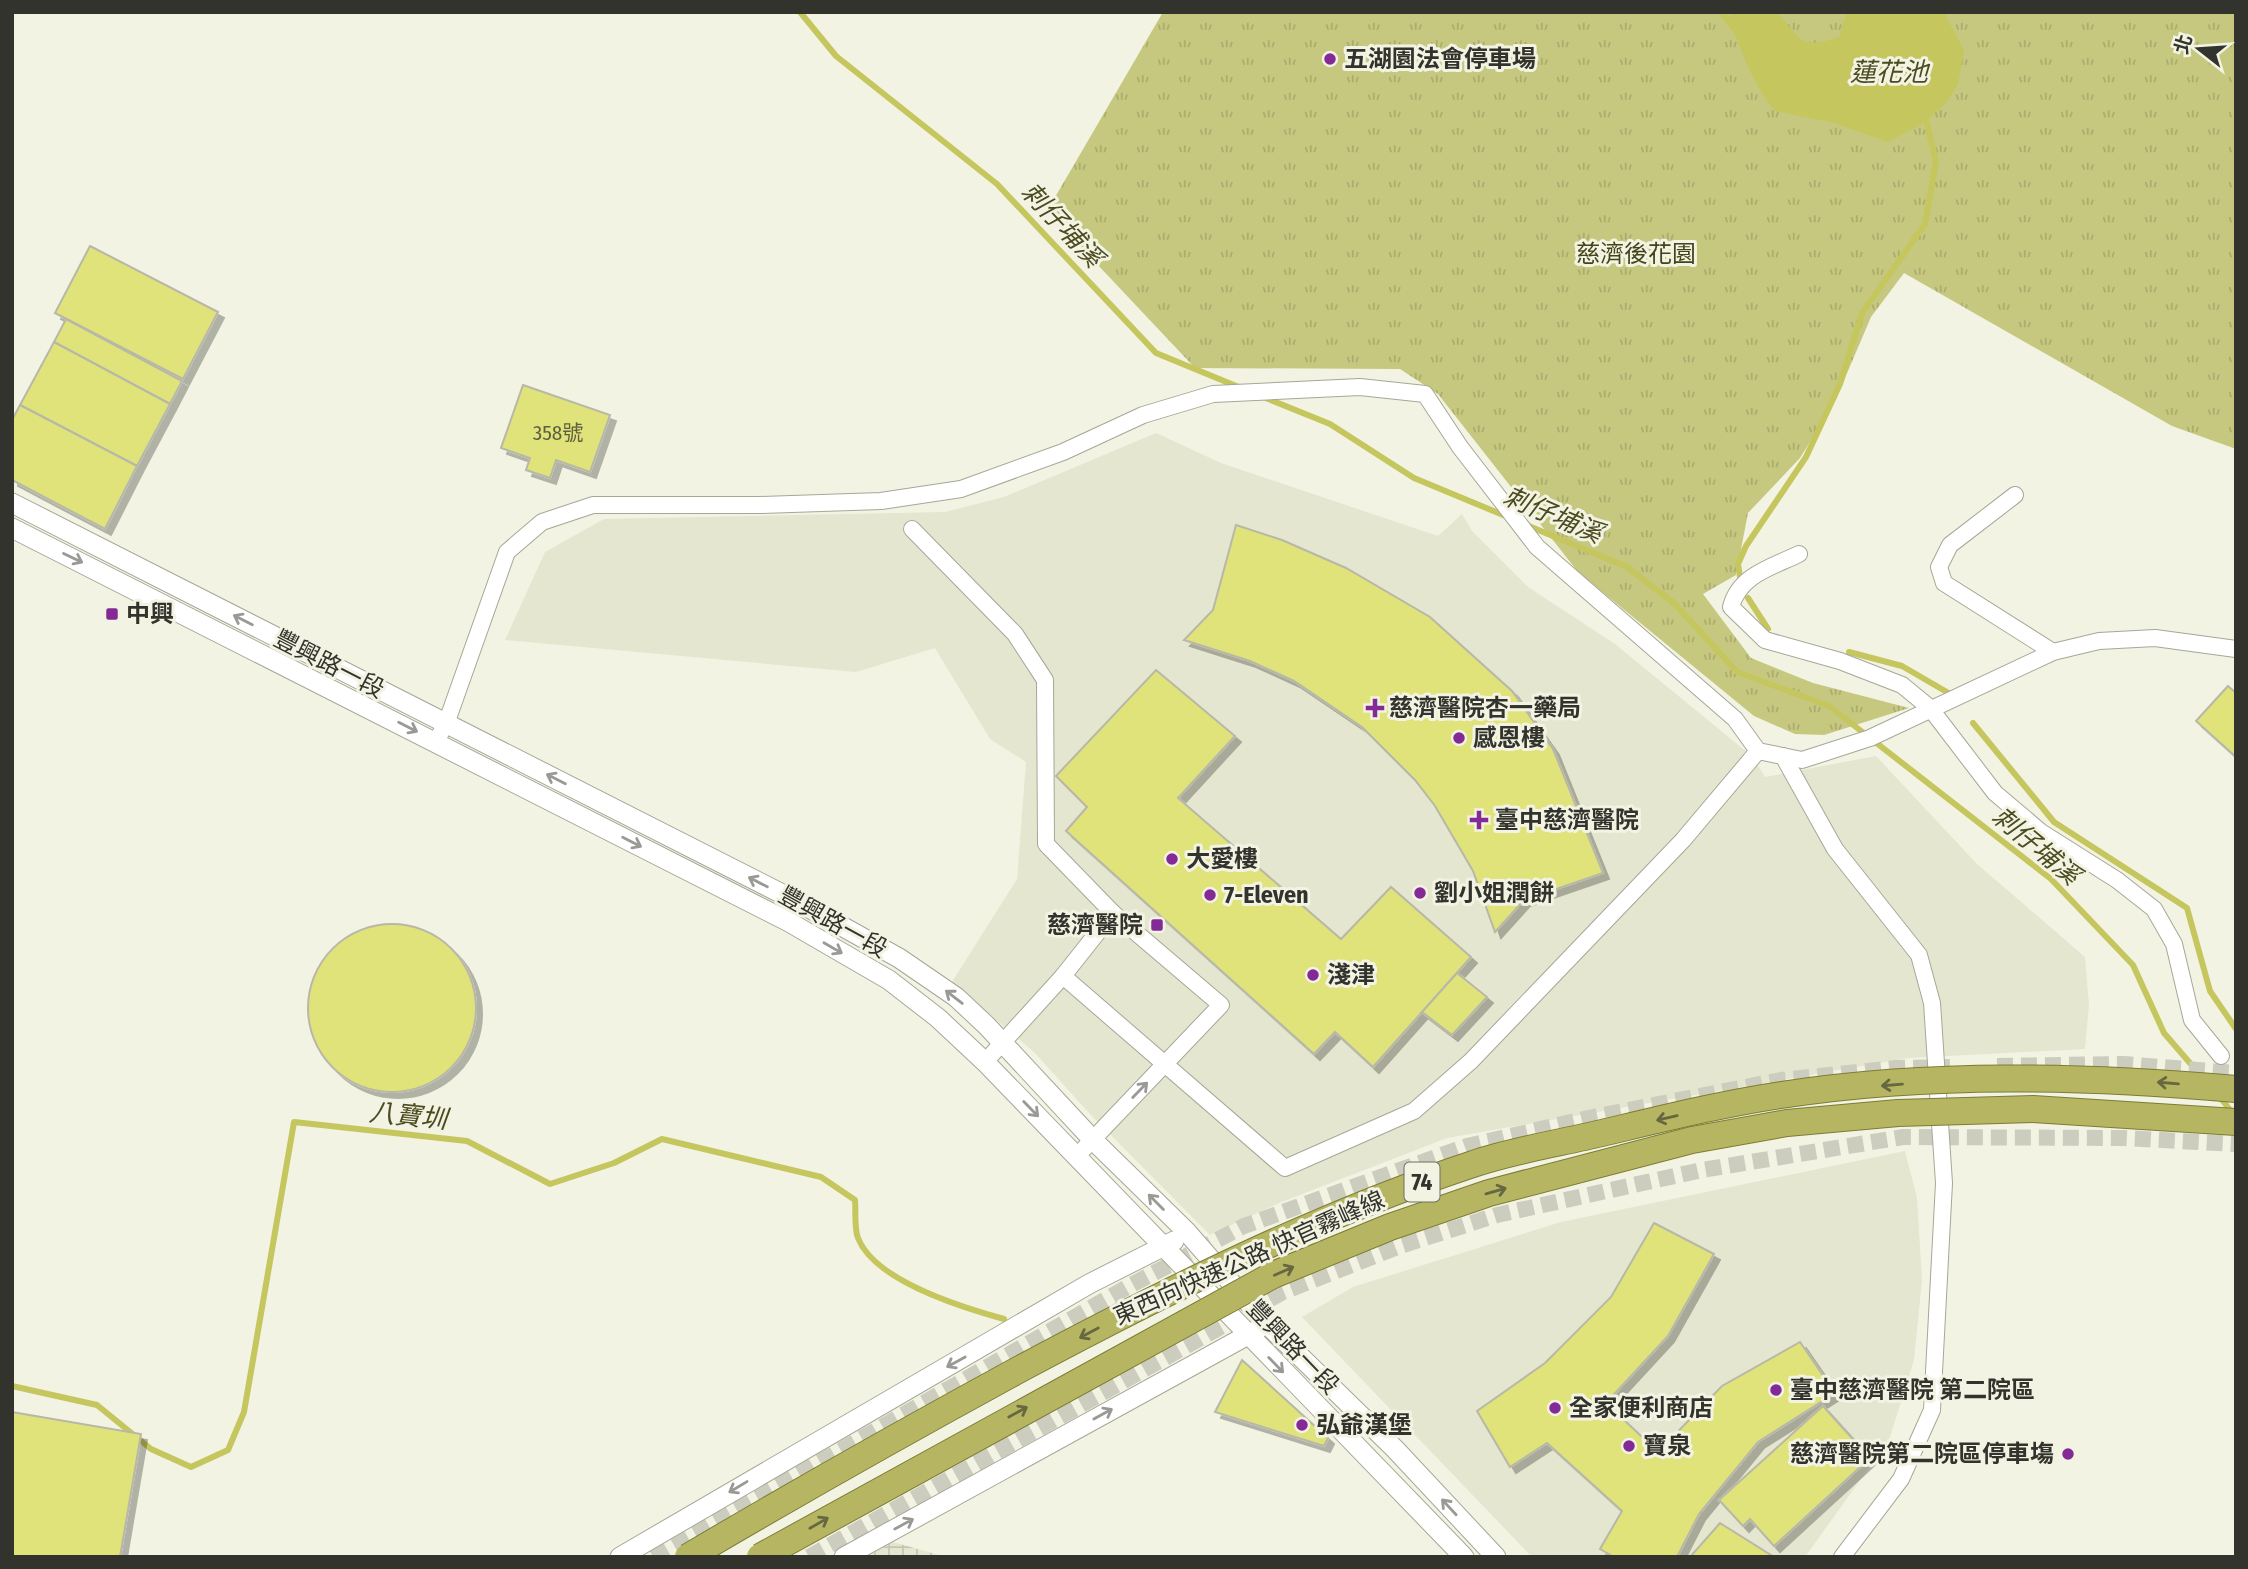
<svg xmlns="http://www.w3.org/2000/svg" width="2248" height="1569" font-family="'Fira Sans Condensed','Noto Sans TC',sans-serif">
	<defs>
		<pattern id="industrial-grid" width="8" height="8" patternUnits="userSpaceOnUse" patternTransform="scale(1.75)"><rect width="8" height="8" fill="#e5e6cf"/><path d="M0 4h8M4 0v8" fill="none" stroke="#c5c6b2"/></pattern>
		<pattern id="park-tufts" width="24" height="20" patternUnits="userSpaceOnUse" patternTransform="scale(1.75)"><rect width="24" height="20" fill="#c6c87f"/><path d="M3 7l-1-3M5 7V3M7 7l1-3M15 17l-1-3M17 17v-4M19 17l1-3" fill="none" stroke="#abac6e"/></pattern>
		<filter id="shadow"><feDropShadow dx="6" dy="6" stdDeviation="0" flood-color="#0004"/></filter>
	</defs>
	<rect width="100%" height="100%" fill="#f2f3e2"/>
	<g fill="#e5e6cf">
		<polygon points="1156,433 1221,463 1438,536 1462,514 1472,531 1528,587 1615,644 1753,757 1765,777 1876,756 1977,864 2085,957 2089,1005 2085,1049 1908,1058 1447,1138 1279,1203 1210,1235 1089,1113 1035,1053 952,982 1017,879 1026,762 990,739 935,648 856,672 505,640 545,552 604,519 945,512 1004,497"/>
		<polygon points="1905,1151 1917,1198 1922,1280 1914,1360 1889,1440 1805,1557 1532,1557 1302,1317 1353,1287 1561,1222"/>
	</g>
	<polygon fill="url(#industrial-grid)" points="893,1542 946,1557 867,1557"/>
	<polygon fill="url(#park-tufts)" points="1163,12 2236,12 2236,449 2172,426 1904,273 1871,317 1836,399 1800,458 1748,513 1736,575 1703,594 1751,658 1813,683 1909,708 1824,735 1795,734 1754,716 1578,572 1438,394 1400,369 1195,368 1047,211"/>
	<path fill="#c5c65e" d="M1737 12H1776C1803 38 1797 51 1839 37L1847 12H1944L1964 50 1958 84 1946 103 1924 123 1888 142 1834 123 1775 111C1748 77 1745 55 1727 17Z"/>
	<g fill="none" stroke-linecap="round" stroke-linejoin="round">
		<g stroke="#c5c65e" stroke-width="6">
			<polyline points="800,12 836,56 997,184 1156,353 1241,388"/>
			<polyline points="1721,12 1735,30"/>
			<polyline points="1261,396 1330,424 1414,478 1508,517"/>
			<polyline points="1524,524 1627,567 1675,604 1737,672 1829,706 2051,879 2133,965 2164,1033 2202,1077"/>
			<polyline points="1741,583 1738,564 1746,546 1806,457 1840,384 1862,313 1925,224 1936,161 1925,116"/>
			<polyline points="1748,598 1768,629"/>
			<polyline points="1849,652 1902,666 1952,695"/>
			<polyline points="1973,723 2054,822 2187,908 2210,991 2236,1029"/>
			<polyline points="2219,1096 2234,1115"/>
			<path d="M12 1386 97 1405 151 1449 191 1467 228 1450 244 1412 294 1122 467 1141 550 1184 614 1163 662 1139 821 1177 855 1200C856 1211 854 1228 858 1238 875 1281 964 1308 1004 1319"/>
		</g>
	</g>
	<g fill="#e0e27a" stroke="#b7b8a8" stroke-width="2" filter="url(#shadow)">
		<polygon points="90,246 218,312 183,379 55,313"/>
		<polygon points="66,319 182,381 170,404 54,342"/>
		<polygon points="54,342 170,404 137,466 20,405"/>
		<polygon points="523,385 610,415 590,472 556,460 550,478 526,470 530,458 501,448"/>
		<polygon points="20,405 137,466 105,529 12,480 12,420"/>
		<polygon points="1236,525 1282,540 1346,568 1430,617 1512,691 1553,749 1603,873 1524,900 1495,932 1473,871 1435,806 1415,780 1362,727 1294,681 1250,661 1184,640 1213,610"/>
		<polygon points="1156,670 1235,736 1178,798 1341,939 1391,887 1471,957 1373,1067 1335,1032 1314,1054 1066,831 1087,807 1056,776"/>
		<polygon points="2228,686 2236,693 2236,757 2196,721"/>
		<circle cx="392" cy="1008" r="84"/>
		<polygon points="1457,973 1487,997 1452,1035 1422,1012"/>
		<polygon points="1654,1223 1714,1254 1668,1336 1606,1403 1658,1452 1722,1386 1800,1342 1835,1393 1758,1442 1699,1514 1677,1557 1614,1557 1600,1549 1622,1511 1547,1443 1510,1467 1477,1411 1545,1363 1611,1297"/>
		<polygon points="1242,1360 1328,1438 1324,1446 1215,1412"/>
		<polygon points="1823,1406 1870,1458 1774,1546 1750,1519 1743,1526 1719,1500"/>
		<polygon points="12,1412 141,1434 120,1557 12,1557"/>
		<polygon points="1720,1523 1774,1557 1690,1557"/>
	</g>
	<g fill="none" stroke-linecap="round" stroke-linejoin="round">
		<g stroke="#cccdbe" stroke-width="16" stroke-dasharray="16 8" stroke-linecap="butt">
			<polyline points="1997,1066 2124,1064 2236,1073"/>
			<polyline points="653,1557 1131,1285 1244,1226 1467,1146 1593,1117 1781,1080 1895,1068 1950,1067"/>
			<polyline points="809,1557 1283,1292 1400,1246 1497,1215 1702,1170 1903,1137 2124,1138 2236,1144"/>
		</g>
		<defs>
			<g id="minor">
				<polyline points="2015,495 1950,545 1939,567 1944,583 2053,652"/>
				<polyline points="912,529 1015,634 1045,680 1046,844 1113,913"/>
				<path d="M1799 554C1772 567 1739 575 1731 607L1765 640 1840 661 1902 685 1930 708 1995 793 2041 832 2117 880 2154 909 2174 944 2192 1020 2221 1056"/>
				<polyline points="436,741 446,724 507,552 542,522 593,505 760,505 881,501 961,489 1063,452 1143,415 1213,394 1360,387 1425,394 1460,447 1537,547 1735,719 1758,751 1802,760 1870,738 2053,652 2099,641 2155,638 2236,649"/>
				<polyline points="1783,756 1835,849 1919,955 1932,1003 1944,1183 1932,1410 1901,1479 1842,1557"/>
				<polyline points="1063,976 1285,1168 1414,1111 1471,1061 1683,840 1758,751"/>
				<polyline points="985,1062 1063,976 1113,913 1221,1005 1077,1156"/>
			</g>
			<g id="tertiary">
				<polyline points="12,503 802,904 899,958 956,997 987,1026 1093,1140 1186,1231 1268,1325 1395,1449 1496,1557"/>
				<polyline points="12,528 789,922 889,980 938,1018 985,1062 1464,1557"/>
				<polyline points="620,1557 1089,1284 1174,1241"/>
				<polyline points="844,1557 1257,1330"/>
			</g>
		</defs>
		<use href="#minor" stroke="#a6a797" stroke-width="18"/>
		<use href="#tertiary" stroke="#a6a797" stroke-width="21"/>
		<use href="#minor" stroke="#fff" stroke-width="16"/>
		<use href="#tertiary" stroke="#fff" stroke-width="19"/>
		<defs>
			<g id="trunk-bridge">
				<path d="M688 1557C798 1492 908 1430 1020 1369 1166 1291 1316 1216 1473 1164 1514 1150 1560 1143 1602 1133 1661 1119 1721 1104 1781 1095 1931 1072 2085 1076 2236 1089"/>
				<polyline points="760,1557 1273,1275 1390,1227 1489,1193 1692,1140 1787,1123 1898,1113 2033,1109 2236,1122"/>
			</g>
		</defs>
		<use href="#trunk-bridge" stroke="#7c7c35" stroke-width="28" stroke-linecap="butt"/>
		<use href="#trunk-bridge" stroke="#b6b662" stroke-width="26"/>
	</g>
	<defs><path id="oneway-shaft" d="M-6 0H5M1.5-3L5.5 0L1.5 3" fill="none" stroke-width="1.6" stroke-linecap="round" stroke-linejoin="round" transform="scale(1.75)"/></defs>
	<g stroke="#999996">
		<use href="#oneway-shaft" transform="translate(73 558) rotate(26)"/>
		<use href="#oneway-shaft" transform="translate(243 620) rotate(-153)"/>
		<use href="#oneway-shaft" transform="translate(408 727) rotate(27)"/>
		<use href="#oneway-shaft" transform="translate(556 779) rotate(-153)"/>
		<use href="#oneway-shaft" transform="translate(632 842) rotate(27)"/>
		<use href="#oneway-shaft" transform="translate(758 882) rotate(-153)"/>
		<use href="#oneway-shaft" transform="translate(833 948) rotate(30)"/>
		<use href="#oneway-shaft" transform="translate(954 997) rotate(-142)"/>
		<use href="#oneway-shaft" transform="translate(1140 1090) rotate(-46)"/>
		<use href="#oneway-shaft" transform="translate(1031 1109) rotate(46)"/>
		<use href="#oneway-shaft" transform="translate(1156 1202) rotate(-135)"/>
		<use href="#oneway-shaft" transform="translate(956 1362) rotate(151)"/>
		<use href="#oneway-shaft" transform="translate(1276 1365) rotate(46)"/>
		<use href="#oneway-shaft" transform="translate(1103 1414) rotate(-29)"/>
		<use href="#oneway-shaft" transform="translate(738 1487) rotate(149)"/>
		<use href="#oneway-shaft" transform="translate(1449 1507) rotate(-133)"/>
		<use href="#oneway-shaft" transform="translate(904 1524) rotate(-29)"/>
	</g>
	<g stroke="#676742">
		<use href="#oneway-shaft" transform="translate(2168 1083) rotate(-175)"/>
		<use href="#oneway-shaft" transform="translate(1892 1085) rotate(175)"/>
		<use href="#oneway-shaft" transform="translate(1667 1118) rotate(167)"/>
		<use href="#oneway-shaft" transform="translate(1496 1191) rotate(-16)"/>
		<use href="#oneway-shaft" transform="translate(1284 1271) rotate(-24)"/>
		<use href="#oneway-shaft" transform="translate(1089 1333) rotate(152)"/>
		<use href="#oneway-shaft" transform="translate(1018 1412) rotate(-29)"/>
		<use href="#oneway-shaft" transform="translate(819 1523) rotate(-30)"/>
	</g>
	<g fill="#832a97" stroke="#f2f3e2" stroke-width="2.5">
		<circle cx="1330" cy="59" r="7"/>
		<rect x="105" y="607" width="14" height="14" rx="3.5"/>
		<path d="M1371.5 697.5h7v7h7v7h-7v7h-7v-7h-7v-7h7z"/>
		<circle cx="1459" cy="738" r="7"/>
		<path d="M1475.5 809.5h7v7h7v7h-7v7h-7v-7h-7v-7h7z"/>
		<circle cx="1172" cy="859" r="7"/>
		<circle cx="1420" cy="893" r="7"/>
		<circle cx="1210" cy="895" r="7"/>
		<rect x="1150" y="918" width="14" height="14" rx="3.5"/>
		<circle cx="1313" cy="975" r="7"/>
		<circle cx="1776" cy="1390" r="7"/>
		<circle cx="1555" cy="1408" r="7"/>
		<circle cx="1302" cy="1425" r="7"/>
		<circle cx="1629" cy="1446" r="7"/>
		<circle cx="2068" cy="1454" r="7"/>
	</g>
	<g text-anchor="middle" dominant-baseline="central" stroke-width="6" stroke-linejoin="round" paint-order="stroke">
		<g font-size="21" fill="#5e5f40">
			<text x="558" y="433">358號</text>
		</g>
		<rect fill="#f2f3e2" stroke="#6c6d63" stroke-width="2" x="1404.5" y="1162.5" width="35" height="39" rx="5"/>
		<g font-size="23" font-weight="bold" fill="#33332d">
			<text x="1422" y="1182">74</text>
		</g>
		<g font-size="24" font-weight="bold" fill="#33332d" stroke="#f2f3e2" text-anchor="start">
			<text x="1344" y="59">五湖園法會停車場</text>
			<text x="126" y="614">中興</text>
			<text x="1389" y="708">慈濟醫院杏一藥局</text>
			<text x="1473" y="738">感恩樓</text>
			<text x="1495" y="820">臺中慈濟醫院</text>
			<text x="1186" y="859">大愛樓</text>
			<text x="1434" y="893">劉小姐潤餅</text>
			<text x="1224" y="895">7-Eleven</text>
			<text x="1143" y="925" text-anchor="end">慈濟醫院</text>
			<text x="1327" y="975">淺津</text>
			<text x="1790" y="1390">臺中慈濟醫院 第二院區</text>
			<text x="1569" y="1408">全家便利商店</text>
			<text x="1316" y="1425">弘爺漢堡</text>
			<text x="1643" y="1446">寶泉</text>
			<text x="2054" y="1454" text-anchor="end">慈濟醫院第二院區停車塲</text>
		</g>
		<g font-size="24" fill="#444419" stroke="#f2f3e2">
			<text x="1636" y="254">慈濟後花園</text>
		</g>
		<g font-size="24" fill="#33332d" stroke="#f2f3e2">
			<text transform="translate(329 664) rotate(27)">豐興路一段</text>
			<text transform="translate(833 922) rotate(29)">豐興路一段</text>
			<text transform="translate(1249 1258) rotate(-24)">東西向快速公路 快官霧峰線</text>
			<text transform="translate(1293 1347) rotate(46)">豐興路一段</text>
		</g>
		<g font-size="26" font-style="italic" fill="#4c4c21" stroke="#f2f3e2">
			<text x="1889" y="72">蓮花池</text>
			<text transform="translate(1062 225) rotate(47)">刺仔埔溪</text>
			<text transform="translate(1553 515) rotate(23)">刺仔埔溪</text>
			<text transform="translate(2036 846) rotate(40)">刺仔埔溪</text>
			<text transform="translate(408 1116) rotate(6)">八寶圳</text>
		</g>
	</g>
	<rect width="2248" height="1569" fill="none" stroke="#33332d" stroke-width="28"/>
	<g transform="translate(2199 49) rotate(287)" stroke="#f2f3e2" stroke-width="5" paint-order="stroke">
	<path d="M0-5L12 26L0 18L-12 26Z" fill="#33332d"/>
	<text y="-10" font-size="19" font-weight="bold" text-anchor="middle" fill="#33332d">北</text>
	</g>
</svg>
